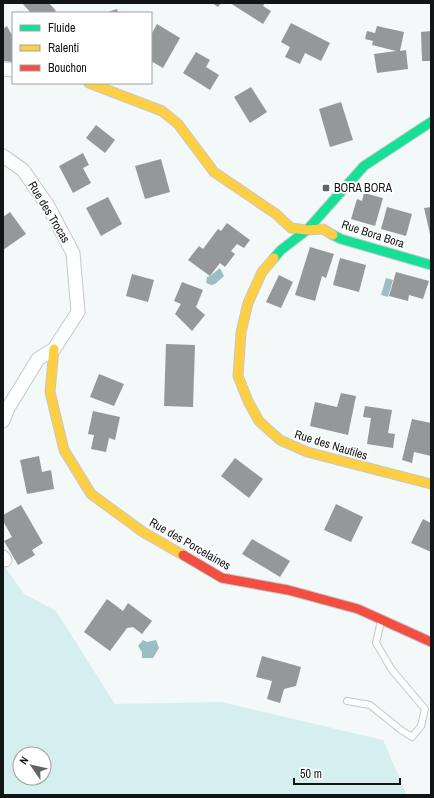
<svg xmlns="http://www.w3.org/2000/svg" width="434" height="798" font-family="'Archivo Narrow',sans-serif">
	<rect width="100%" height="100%" fill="#f3f8f8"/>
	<path fill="#d5eef0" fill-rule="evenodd" d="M3 564 24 594 56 611 115 704 221 702 383 740 407 795H3ZM20 754H44V778H20Z"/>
	<g fill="#99bfc5">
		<polygon points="220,268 224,276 215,284 211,285 206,283 207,277 210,276"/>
		<polygon points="386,278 393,280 388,297 381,295"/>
		<polygon points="143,640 147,642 156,640 159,648 153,658 142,658 142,652 138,646"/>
	</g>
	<g fill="#949898">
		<polygon points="24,3 49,3 56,11 54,13 31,13 23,4"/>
		<polygon points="212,3 221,3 218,7"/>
		<polygon points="230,3 265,3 263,6 271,11 263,24"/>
		<polygon points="117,9 118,13 108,13 108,12"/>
		<polygon points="291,23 330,43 321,61 305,53 300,64 285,57 290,47 281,42"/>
		<polygon points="157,24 180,38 163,68 151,61 151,35"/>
		<polygon points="7,26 13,37 13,62 3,61 3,29"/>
		<polygon points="377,26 404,32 400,51 406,50 408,69 377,73 374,54 396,51 372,45 373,41 365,39 367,31 375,33"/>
		<polygon points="431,31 431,61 422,61 421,32"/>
		<polygon points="196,52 210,60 206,67 219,75 210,90 183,73"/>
		<polygon points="251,87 267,112 250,123 234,97"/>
		<polygon points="341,102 353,140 330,147 319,109"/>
		<polygon points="96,125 115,140 105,153 86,138"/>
		<polygon points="83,153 89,165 83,168 91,183 73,193 59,166"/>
		<polygon points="161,159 170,192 145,199 135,166"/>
		<polygon points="364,193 383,198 375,226 351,219 357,199 362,201"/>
		<polygon points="108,197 122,224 101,236 86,208"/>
		<polygon points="387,207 412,214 406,236 381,229"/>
		<polygon points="431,207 431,234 430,234 424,208"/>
		<polygon points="10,212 26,234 3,250 3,217"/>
		<polygon points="227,223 250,240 244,248 237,244 231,251 235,254 225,267 220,263 210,276 188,260 199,246 203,249 218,229 221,231"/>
		<polygon points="310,247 334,254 326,278 322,276 315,301 295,295"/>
		<polygon points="340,258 366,265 359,292 333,285"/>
		<polygon points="396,272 429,281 423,299 409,295 408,301 389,296"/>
		<polygon points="132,274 154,280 148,302 126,296"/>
		<polygon points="279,275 293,282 281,308 266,302"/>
		<polygon points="182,282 203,290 196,307 205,315 192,331 175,314 181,304 174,301"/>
		<polygon points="166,344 195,345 193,407 164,406"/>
		<polygon points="99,374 124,384 114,406 90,397"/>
		<polygon points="341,393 356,396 348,435 310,426 315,402 337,407"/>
		<polygon points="365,406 392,410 388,433 395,434 393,448 367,444 371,418 363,417"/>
		<polygon points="93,411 120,417 115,440 109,438 106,452 91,449 94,435 88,434"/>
		<polygon points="412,419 431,423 431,456 414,452 412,463 402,460"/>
		<polygon points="39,456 42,472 51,470 54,489 27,494 20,460"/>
		<polygon points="235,458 263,479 249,498 221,476"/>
		<polygon points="336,504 363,517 351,542 324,530"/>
		<polygon points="21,505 43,543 32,550 35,555 18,565 4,541 12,537 3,521 3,515"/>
		<polygon points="423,519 431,523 431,552 411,543"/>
		<polygon points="252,539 290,561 280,577 242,554"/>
		<polygon points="107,599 123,611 128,603 152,621 142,634 133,627 127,628 110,651 84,632"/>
		<polygon points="262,656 301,667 296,686 284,689 280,703 267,699 272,681 256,677"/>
	</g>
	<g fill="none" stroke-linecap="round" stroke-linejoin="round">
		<defs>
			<polyline id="lane" points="347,701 370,705 401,730 412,737 421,726 425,709 392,670 376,643 381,621"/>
			<g id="street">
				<polyline points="3,69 13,70"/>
				<polyline points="3,156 23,170 48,206 73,253 78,312 54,349 38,359 8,408 3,421"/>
				<polyline points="3,557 5,560"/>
			</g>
			<g id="fast">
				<polyline points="333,235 341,239 431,265"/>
				<polyline points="274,258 281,250 307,230 364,166 431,122"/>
			</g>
			<g id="slow">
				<polyline points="89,83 162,111 178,124 214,172 276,214 291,228 307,230 323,229 333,235"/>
				<polyline points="274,258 262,272 248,303 241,332 238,376 248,401 259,421 280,440 307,452 431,484"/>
				<polyline points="54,349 50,392 64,450 91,494 143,532 183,555"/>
			</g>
			<polyline id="jam" points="183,555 222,578 288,590 358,609 431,642"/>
		</defs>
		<use href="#lane" stroke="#c4c8c8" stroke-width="8"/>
		<use href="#street" stroke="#c4c8c8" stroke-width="15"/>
		<use href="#fast" stroke="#c4c8c8" stroke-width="11"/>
		<use href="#slow" stroke="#c4c8c8" stroke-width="11"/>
		<use href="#jam" stroke="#c4c8c8" stroke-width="11"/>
		<use href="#lane" stroke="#fdfefe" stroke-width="6"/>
		<use href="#street" stroke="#fdfefe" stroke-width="13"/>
		<use href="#fast" stroke="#16e098" stroke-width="9"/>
		<use href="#slow" stroke="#ffcf43" stroke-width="9"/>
		<use href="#jam" stroke="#f24e42" stroke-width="9"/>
	</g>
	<rect fill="#606464" stroke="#fff" stroke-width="1.5" x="322" y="184" width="8" height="8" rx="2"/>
	<g text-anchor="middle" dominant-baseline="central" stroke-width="4" stroke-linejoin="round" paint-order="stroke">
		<g font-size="12" fill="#111515" stroke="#fff" text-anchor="start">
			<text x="334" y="188">BORA BORA</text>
		</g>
		<g font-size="12" fill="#111515" stroke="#fff">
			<text transform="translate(49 212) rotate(59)">Rue des Trocas</text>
			<text transform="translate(373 234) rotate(18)">Rue Bora Bora</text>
			<text transform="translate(331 445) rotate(17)">Rue des Nautiles</text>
			<text transform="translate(190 544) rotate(30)">Rue des Porcelaines</text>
		</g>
	</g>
	<rect width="434" height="798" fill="none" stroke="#111515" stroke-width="8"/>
	<rect x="12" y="12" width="140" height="72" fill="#ffffff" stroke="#a0a1a1"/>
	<rect x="20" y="25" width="20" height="6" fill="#16e098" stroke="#a0a1a1"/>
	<text x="48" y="32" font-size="12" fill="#111515">Fluide</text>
	<rect x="20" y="45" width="20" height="6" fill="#ffcf43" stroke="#a0a1a1"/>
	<text x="48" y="52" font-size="12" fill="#111515">Ralenti</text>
	<rect x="20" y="65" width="20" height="6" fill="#f24e42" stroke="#a0a1a1"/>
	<text x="48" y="72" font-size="12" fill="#111515">Bouchon</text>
	<g transform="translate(32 766) rotate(304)"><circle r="19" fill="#ffffff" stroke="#a0a1a1"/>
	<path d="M0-3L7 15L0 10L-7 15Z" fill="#606464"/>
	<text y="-6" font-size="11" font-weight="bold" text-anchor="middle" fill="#111515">N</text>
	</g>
	<path d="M294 778v6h106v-6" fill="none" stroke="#111515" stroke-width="2"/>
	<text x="300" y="778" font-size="12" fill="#111515" stroke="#ffffff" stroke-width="3" paint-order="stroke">50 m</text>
</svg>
